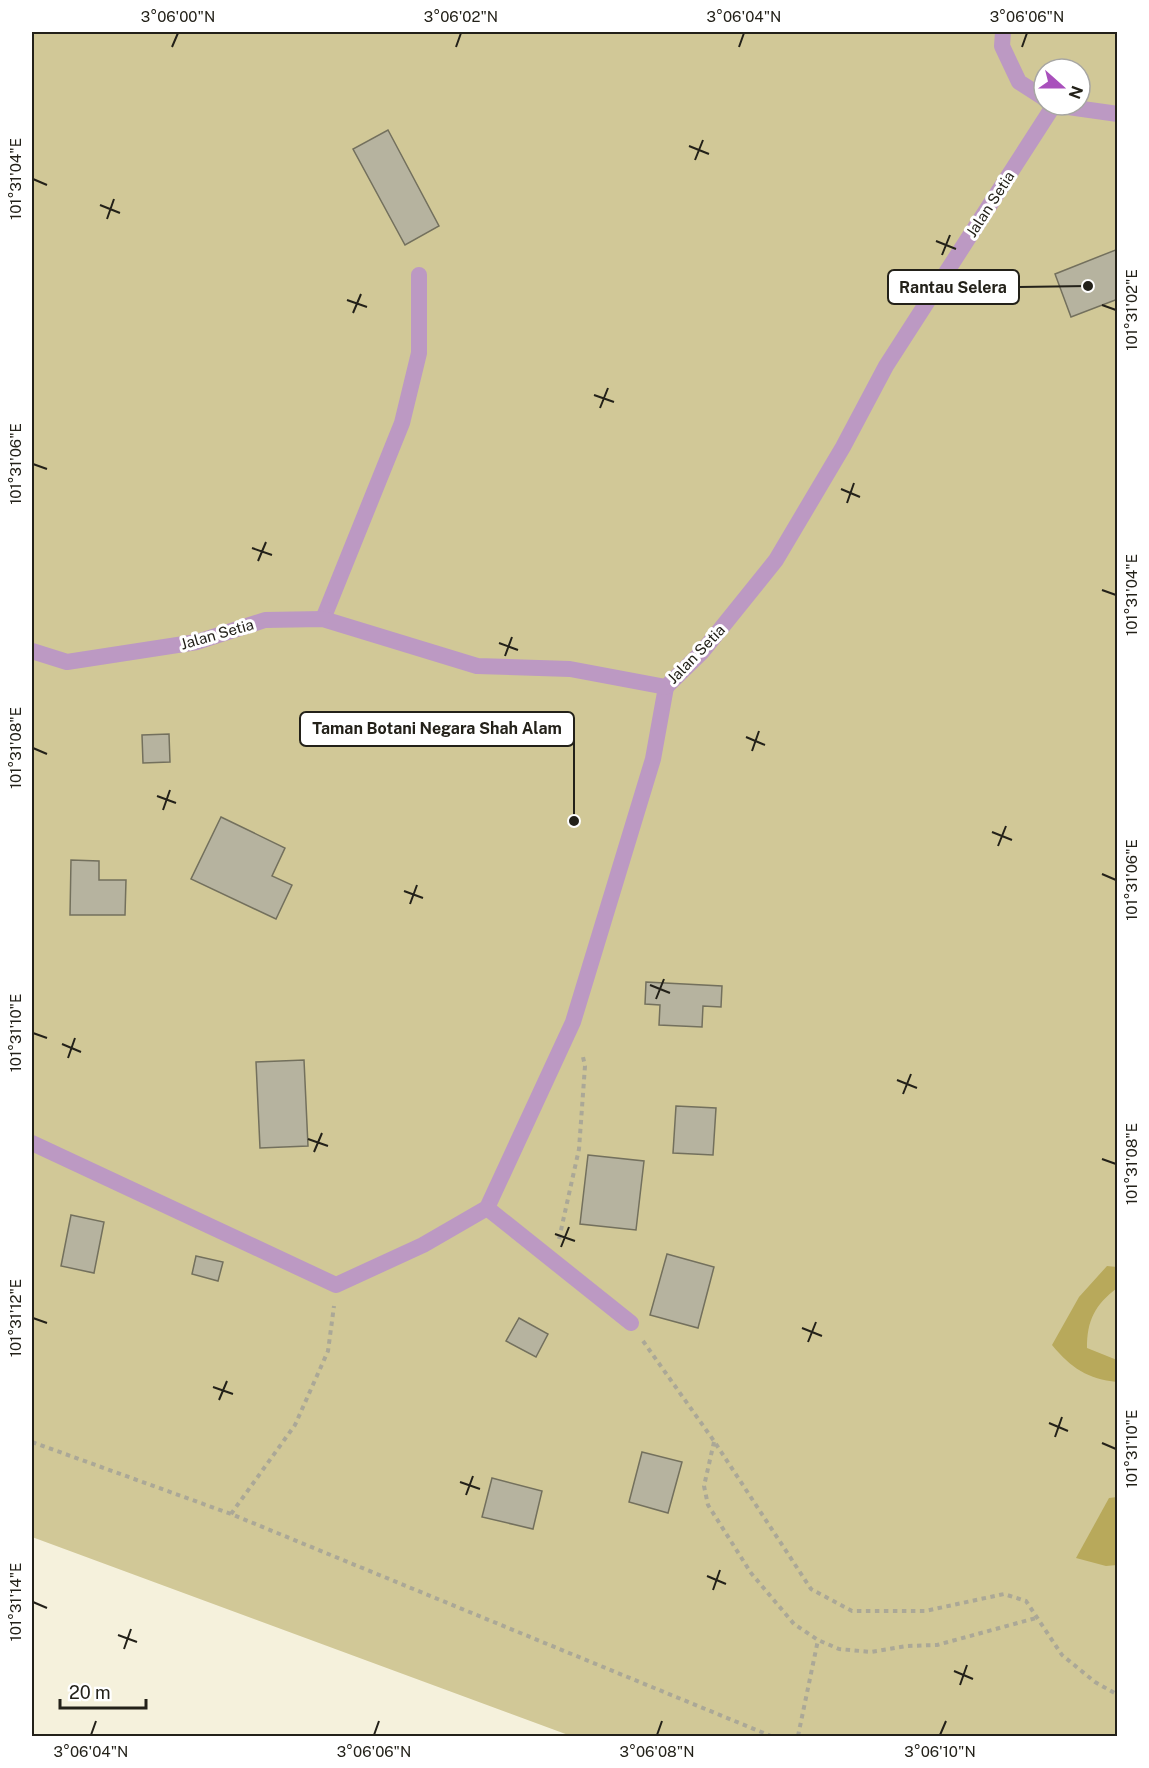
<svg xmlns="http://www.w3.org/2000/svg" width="1149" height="1768" font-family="'Public Sans',sans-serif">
	<rect width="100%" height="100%" fill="#f5f1dc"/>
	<path fill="#d1c897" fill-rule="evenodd" d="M32 32H1117V1736H571L32 1537ZM1044 69H1080V105H1044Z"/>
	<g fill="#b8a95b">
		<path d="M1107 1266 1117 1267V1288C1095 1305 1087 1320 1087 1348L1117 1360V1382C1088 1379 1071 1368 1052 1345L1079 1297Z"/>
		<polygon points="1117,1497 1117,1565 1106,1566 1076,1558 1109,1498"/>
	</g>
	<g fill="#b6b39f" stroke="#73705d" stroke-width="1.5">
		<polygon points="388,130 439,226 405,245 353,149"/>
		<polygon points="1118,249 1118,299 1071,317 1055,274"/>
		<polygon points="169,734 170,762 143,763 142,735"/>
		<polygon points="221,817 285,848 272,876 292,885 276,919 191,879"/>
		<polygon points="71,860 99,861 99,880 126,880 125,915 70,915"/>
		<polygon points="646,982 722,986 721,1007 703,1006 702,1027 659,1025 660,1005 645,1004"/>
		<polygon points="304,1060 308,1146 260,1148 256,1062"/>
		<polygon points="676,1106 716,1108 713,1155 673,1153"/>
		<polygon points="588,1155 644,1161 636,1230 580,1224"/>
		<polygon points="71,1215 104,1222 94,1273 61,1266"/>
		<polygon points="667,1254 714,1267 698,1328 650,1315"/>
		<polygon points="196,1256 223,1262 218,1281 192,1274"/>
		<polygon points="519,1318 548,1334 536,1357 506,1341"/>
		<polygon points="642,1452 682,1462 668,1513 629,1502"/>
		<polygon points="492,1478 542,1491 533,1529 482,1517"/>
	</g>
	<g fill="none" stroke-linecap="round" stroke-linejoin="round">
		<g stroke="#aba897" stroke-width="4" stroke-dasharray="4.5 4.5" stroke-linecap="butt">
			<polyline points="559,1239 579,1149 585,1066 583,1057"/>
			<polyline points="643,1341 714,1441 811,1589 852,1611 925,1611 1004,1594 1026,1601 1062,1655 1095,1682 1118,1695"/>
			<polyline points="32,1442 231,1514 771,1736"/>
			<polyline points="714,1442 704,1486 708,1505 751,1573 794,1624 818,1640 839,1649 871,1652 907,1646 937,1645 1036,1618"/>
			<polyline points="231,1514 295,1425 328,1351 334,1306"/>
			<polyline points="798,1736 818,1640"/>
		</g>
		<g stroke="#bc99c3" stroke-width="16">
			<polyline points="323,619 402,423 419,353 419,275"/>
			<polyline points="32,1143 336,1285 423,1245 487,1208 573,1022 653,759 666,687"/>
			<polyline points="487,1208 631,1323"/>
		</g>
		<g stroke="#bc99c3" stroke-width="16">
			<polyline points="1003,32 1002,46 1019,82 1044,98"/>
			<polyline points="1054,105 1118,114"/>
			<polyline points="32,651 67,662 197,642 265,620 323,619 477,666 570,669 666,687 702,652 776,560 843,447 886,366 1054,105"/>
		</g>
	</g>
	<path fill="none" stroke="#232119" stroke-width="2" d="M172 47 178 33M456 47 461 33M739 47 744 33M1022 47 1027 33M689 146 709 154M695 160 703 140M33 179 47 185M100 205 120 213M107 219 114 199M936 241 956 249M942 255 950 235M347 300 367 307M1102 305 1116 310M353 313 361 294M594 395 614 402M600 408 608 388M33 464 47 469M841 489 860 497M847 503 854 483M252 548 272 555M258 561 266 542M1102 590 1116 595M499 643 518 650M505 656 512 637M746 737 765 745M33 748 47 754M752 751 759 731M157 796 176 803M163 810 170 790M992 832 1012 840M998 846 1006 826M1102 874 1116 880M404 891 423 898M410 904 417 885M650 985 670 993M656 999 664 979M33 1033 47 1038M62 1044 81 1052M68 1058 75 1038M897 1080 917 1088M903 1094 911 1074M308 1139 328 1146M314 1152 322 1133M1102 1159 1116 1164M555 1234 575 1241M561 1247 569 1227M33 1318 47 1323M802 1328 822 1336M808 1342 816 1322M213 1387 233 1394M219 1400 227 1381M1049 1423 1068 1431M1055 1437 1062 1417M1102 1443 1116 1449M460 1482 480 1489M466 1495 473 1476M707 1576 726 1584M713 1590 720 1570M33 1602 47 1608M118 1635 137 1642M124 1649 131 1629M954 1671 973 1679M960 1685 967 1665M91 1735 96 1721M374 1735 379 1721M657 1735 662 1721M940 1735 946 1721"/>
	<g text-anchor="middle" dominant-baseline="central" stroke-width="6" stroke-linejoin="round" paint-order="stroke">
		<g font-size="15" fill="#232119" stroke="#fff">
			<text transform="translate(990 204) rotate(-57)">Jalan Setia</text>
			<text transform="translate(217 634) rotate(-16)">Jalan Setia</text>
			<text transform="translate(696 654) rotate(-46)">Jalan Setia</text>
		</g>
	</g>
	<path fill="none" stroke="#232119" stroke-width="2" d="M1088 286L1019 287M574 821L574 729"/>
	<g fill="#232119" stroke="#fff" stroke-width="2">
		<circle cx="1088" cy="286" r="6"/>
		<circle cx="574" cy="821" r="6"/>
	</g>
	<g fill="#fff" stroke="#232119" stroke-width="2">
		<rect x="888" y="270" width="131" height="34" rx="6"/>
		<rect x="300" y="712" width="274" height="34" rx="6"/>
	</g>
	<g font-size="16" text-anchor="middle" font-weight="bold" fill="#232119">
		<text x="953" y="293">Rantau Selera</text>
		<text x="437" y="734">Taman Botani Negara Shah Alam</text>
	</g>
	<rect width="1149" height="1768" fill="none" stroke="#ffffff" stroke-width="66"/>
	<g transform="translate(1062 87) rotate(111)"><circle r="28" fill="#ffffff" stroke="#a7a6a3" stroke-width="1.5"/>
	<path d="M0-4.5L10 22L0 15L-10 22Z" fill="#a950bc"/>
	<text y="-9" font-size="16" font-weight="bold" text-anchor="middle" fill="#232119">N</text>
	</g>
	<path d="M60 1699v9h86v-9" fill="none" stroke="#232119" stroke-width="3"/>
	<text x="69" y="1699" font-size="18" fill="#232119" stroke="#ffffff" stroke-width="4.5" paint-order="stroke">20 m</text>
	<rect x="33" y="33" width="1083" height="1702" fill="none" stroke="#232119" stroke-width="2"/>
	<g font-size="15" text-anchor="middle" fill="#232119">
		<text x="178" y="22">3°06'00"N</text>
		<text x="461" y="22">3°06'02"N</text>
		<text x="744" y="22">3°06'04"N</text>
		<text x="1027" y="22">3°06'06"N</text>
		<text transform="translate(16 179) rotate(-90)" y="5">101°31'04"E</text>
		<text transform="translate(1132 310) rotate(-90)" y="5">101°31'02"E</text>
		<text transform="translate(16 464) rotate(-90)" y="5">101°31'06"E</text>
		<text transform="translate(1132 595) rotate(-90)" y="5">101°31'04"E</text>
		<text transform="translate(16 748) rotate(-90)" y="5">101°31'08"E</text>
		<text transform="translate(1132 880) rotate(-90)" y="5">101°31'06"E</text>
		<text transform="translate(16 1033) rotate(-90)" y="5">101°31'10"E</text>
		<text transform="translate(1132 1164) rotate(-90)" y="5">101°31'08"E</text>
		<text transform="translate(16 1318) rotate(-90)" y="5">101°31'12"E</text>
		<text transform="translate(1132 1449) rotate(-90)" y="5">101°31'10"E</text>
		<text transform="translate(16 1602) rotate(-90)" y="5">101°31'14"E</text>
		<text x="91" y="1757">3°06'04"N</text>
		<text x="374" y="1757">3°06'06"N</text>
		<text x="657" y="1757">3°06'08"N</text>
		<text x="940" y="1757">3°06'10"N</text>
	</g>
</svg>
